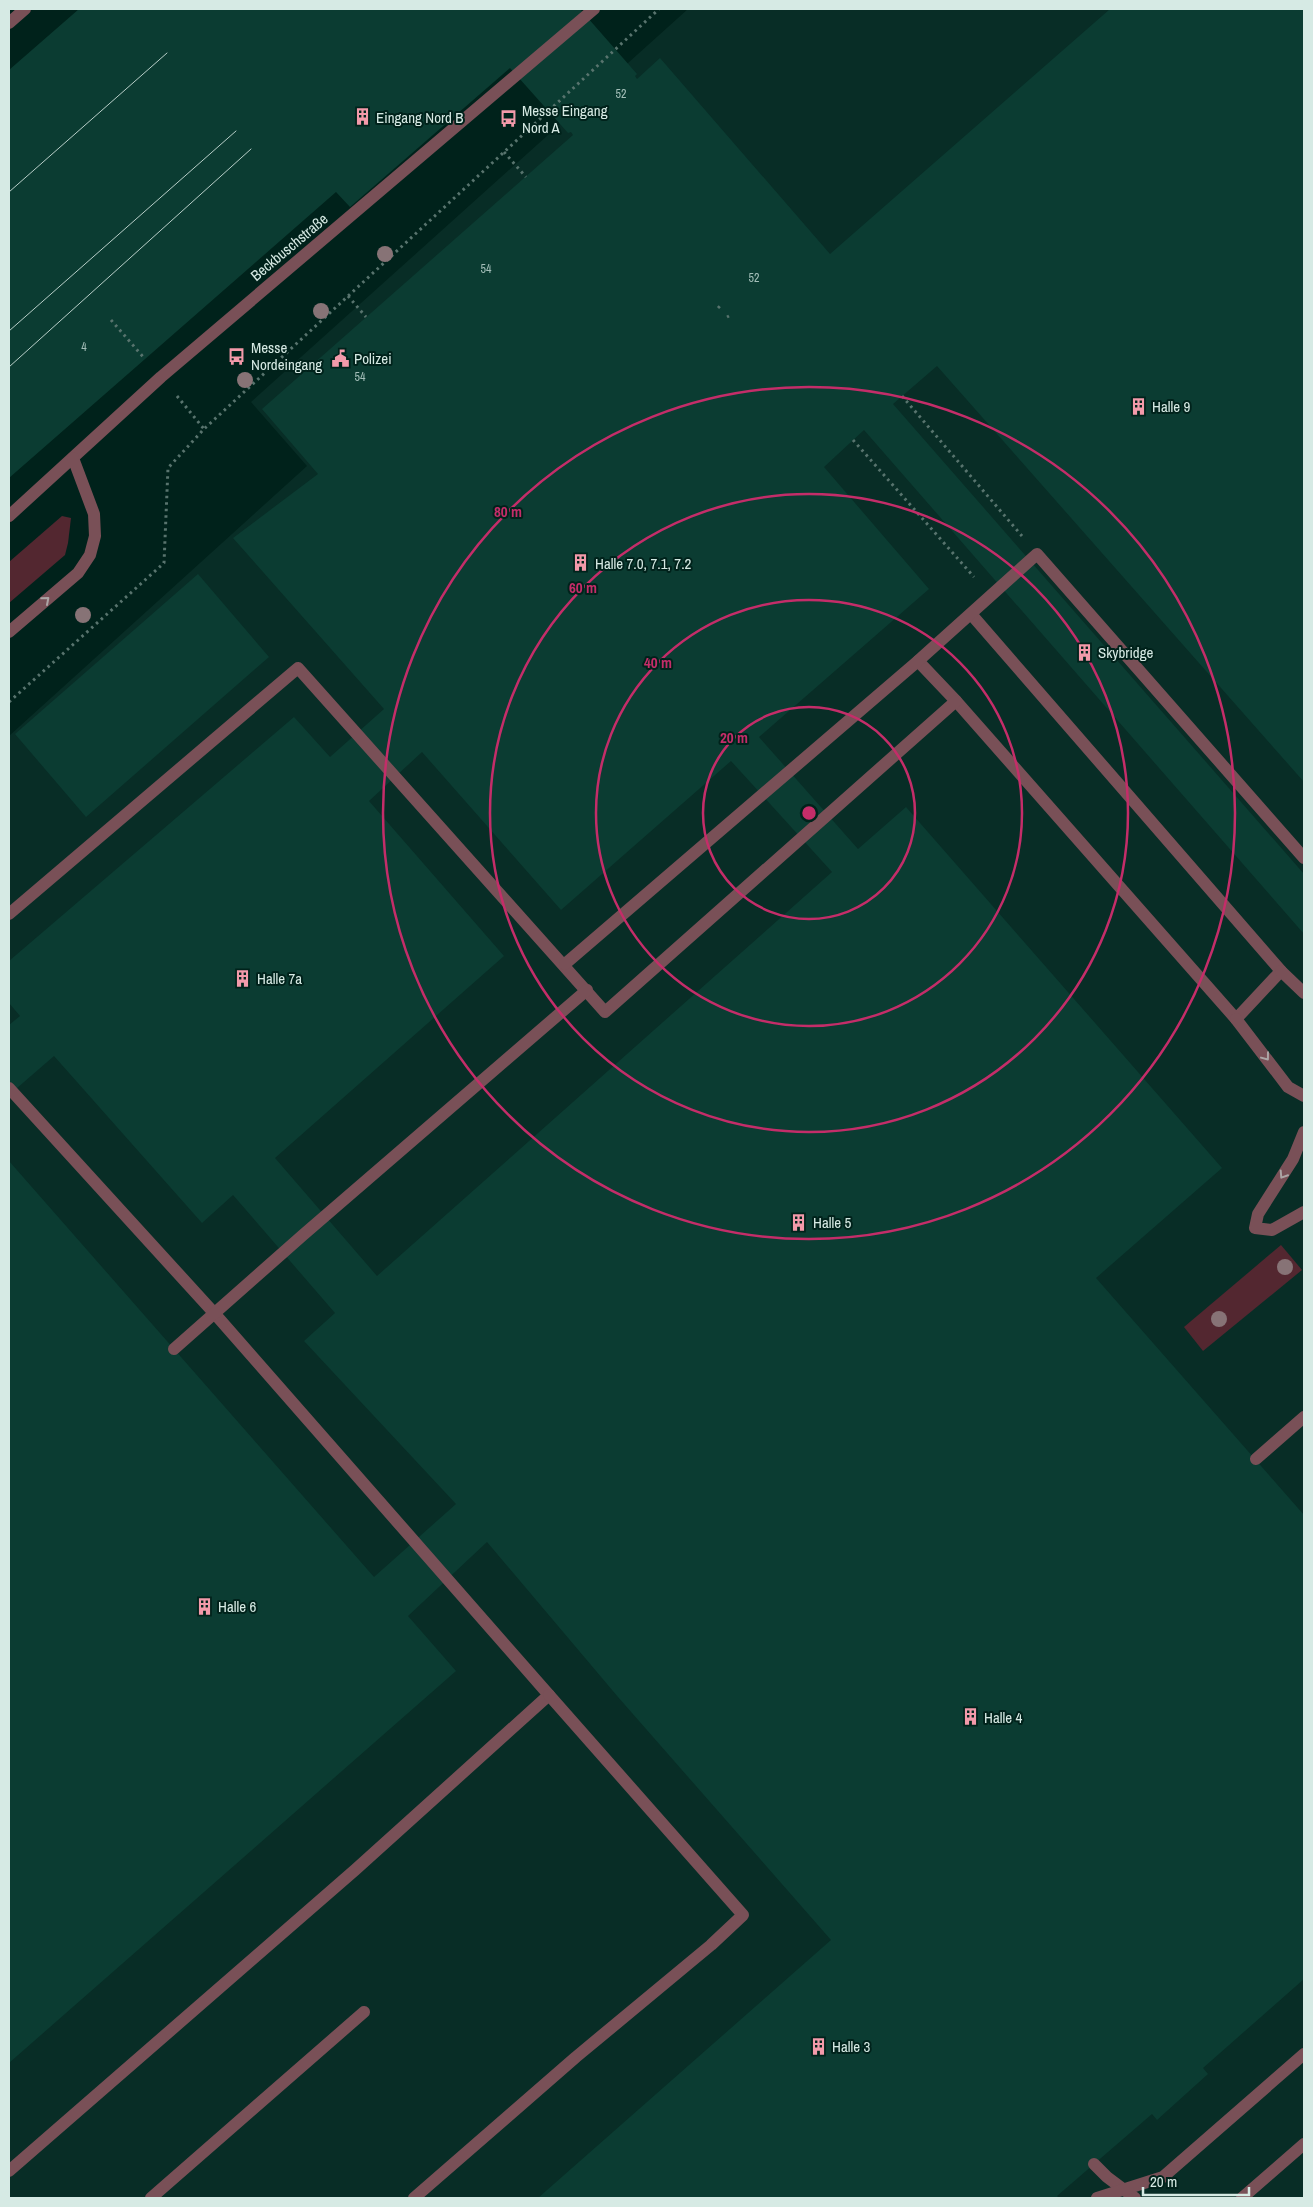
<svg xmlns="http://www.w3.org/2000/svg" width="1313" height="2207" font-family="'Archivo Narrow',sans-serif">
	<rect width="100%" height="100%" fill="#00221b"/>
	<polygon fill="#082d26" points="688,9 1304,9 1304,2198 9,2198 9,736 307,466 251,402"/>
	<g fill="#532730">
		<polygon points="62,516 71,518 68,543 65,555 9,603 9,562"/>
		<polygon points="1281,1245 1302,1270 1203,1351 1184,1327"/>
	</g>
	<g fill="#0b3c32" fill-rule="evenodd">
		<path d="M79 9H580L637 74 635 76 637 79 660 58 830 254 1110 9H1304V782L937 366 893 404 1304 874V934L864 430 824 467 929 589 759 737 858 849 906 807 1222 1168 1096 1278 1304 1515V1979L1203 2068 1208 2074 1157 2120 1152 2114 1057 2196 1059 2198H538L831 1940 618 1697 487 1542 408 1616 456 1671 9 2063V1161L374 1577 456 1504 304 1341 335 1313 233 1195 202 1223 54 1056 9 1095V1025L20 1016 9 1003V961L294 717 330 757 384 709 233 538 318 474 262 409 573 135 571 132 568 133 510 68 350 207 336 192 9 478V70ZM422 752 561 910 731 761 832 872 377 1276 275 1158 504 956 369 801Z"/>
		<polygon points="198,574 269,657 86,817 15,734"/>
	</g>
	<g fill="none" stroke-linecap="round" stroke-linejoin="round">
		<g stroke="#58746e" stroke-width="3" stroke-dasharray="2.5 4" stroke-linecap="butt">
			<polyline points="504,152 526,177"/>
			<polyline points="348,296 366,317"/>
			<polyline points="718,308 720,306"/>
			<polyline points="727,317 729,316"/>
			<polyline points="111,320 145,359"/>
			<polyline points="177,396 204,429"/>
			<polyline points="902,396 1022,536"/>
			<polyline points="853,440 974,577"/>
			<polyline points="9,702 164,563 168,468 204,429 659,9"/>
		</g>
		<g stroke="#795057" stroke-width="12">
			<polyline points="9,23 25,9"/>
			<polyline points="9,516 161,377 594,9"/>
			<polyline points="9,632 78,573 90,555 95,536 94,514 73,458"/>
			<polyline points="918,661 956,701 1236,1019 1281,971 971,614"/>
			<polyline points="9,914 298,668 605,1012 956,701"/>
			<polyline points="565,964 918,661 1037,554 1304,858"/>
			<polyline points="1281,971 1304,993"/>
			<polyline points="1236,1019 1288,1087 1304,1096"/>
			<polyline points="9,1088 215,1314 549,1695 355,1870 9,2171"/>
			<polyline points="1304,1132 1293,1159 1258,1214 1255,1228 1272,1230 1304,1212"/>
			<polyline points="174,1349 303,1235 587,990"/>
			<polyline points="1256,1459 1304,1417"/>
			<polyline points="1094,2164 1107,2177 1135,2198"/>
			<polyline points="151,2198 364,2012"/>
			<polyline points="414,2198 576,2057 711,1945 743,1915 549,1695"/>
			<polyline points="1097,2198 1163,2177 1304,2054"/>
			<polyline points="1242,2198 1304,2144"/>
		</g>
		<g stroke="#b8cec8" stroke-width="1">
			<polyline points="9,192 167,53"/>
			<polyline points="9,331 236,131"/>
			<polyline points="9,367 251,149"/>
		</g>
	</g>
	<g fill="#877376">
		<circle cx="385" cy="254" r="8"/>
		<circle cx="321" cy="311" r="8"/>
		<circle cx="245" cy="380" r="8"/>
		<circle cx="83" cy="615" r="8"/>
		<circle cx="1285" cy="1267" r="8"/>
		<circle cx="1219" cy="1319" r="8"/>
	</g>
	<defs><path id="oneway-chevron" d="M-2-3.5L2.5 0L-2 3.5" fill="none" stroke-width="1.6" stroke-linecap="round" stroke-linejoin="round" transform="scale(1.25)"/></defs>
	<g stroke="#aca5a5">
		<use href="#oneway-chevron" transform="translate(46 600) rotate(-41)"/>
		<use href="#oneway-chevron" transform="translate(1266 1057) rotate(53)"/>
		<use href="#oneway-chevron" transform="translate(1283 1175) rotate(123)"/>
	</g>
	<g fill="none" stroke="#c42d69" stroke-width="2.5">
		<circle cx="809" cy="813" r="106"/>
		<circle cx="809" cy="813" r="213"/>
		<circle cx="809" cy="813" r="319"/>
		<circle cx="809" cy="813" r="426"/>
	</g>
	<defs>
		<symbol id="building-bare" viewBox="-9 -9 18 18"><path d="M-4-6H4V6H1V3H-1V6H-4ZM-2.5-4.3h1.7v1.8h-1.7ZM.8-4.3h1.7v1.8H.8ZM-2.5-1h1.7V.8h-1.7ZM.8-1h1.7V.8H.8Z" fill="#f39aaa" stroke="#00221b" stroke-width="2.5" paint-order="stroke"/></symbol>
		<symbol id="bus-bare" viewBox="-9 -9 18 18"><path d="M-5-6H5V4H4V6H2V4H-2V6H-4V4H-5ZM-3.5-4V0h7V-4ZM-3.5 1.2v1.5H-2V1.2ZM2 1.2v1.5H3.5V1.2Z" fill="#f39aaa" stroke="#00221b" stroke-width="2.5" paint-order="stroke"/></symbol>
		<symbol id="civic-bare" viewBox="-9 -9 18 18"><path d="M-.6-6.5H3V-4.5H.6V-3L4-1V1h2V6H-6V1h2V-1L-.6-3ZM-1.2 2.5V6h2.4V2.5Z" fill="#f39aaa" stroke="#00221b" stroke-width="2.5" paint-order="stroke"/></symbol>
	</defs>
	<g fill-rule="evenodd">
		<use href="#building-bare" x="350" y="104" width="25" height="25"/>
		<use href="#bus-bare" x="496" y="106" width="25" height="25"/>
		<use href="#bus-bare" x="224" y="344" width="25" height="25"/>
		<use href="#civic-bare" x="328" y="346" width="25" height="25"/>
		<use href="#building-bare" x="1126" y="394" width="25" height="25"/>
		<use href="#building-bare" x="568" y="550" width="25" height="25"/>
		<use href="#building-bare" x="1072" y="640" width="25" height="25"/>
		<use href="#building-bare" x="230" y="966" width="25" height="25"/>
		<use href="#building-bare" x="786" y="1210" width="25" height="25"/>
		<use href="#building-bare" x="192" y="1594" width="25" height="25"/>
		<use href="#building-bare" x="958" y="1704" width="25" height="25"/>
		<use href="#building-bare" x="806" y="2034" width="25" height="25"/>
	</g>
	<g text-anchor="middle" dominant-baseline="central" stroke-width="4" stroke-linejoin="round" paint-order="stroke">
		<g font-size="12" fill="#a3beb8">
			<text x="621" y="94">52</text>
			<text x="486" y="269">54</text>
			<text x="754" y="278">52</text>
			<text x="84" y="347">4</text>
			<text x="360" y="377">54</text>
		</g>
		<g font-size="15" fill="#d6eae4" stroke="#00221b" text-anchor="start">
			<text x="522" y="110">Messe Eingang<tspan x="522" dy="17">Nord A</tspan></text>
			<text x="376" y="117">Eingang Nord B</text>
			<text x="251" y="347">Messe<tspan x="251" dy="17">Nordeingang</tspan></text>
			<text x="354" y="358">Polizei</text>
			<text x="1152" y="406">Halle 9</text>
			<text x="595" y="563">Halle 7.0, 7.1, 7.2</text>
			<text x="1098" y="652">Skybridge</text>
			<text x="257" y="978">Halle 7a</text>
			<text x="813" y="1222">Halle 5</text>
			<text x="218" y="1606">Halle 6</text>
			<text x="984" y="1717">Halle 4</text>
			<text x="832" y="2046">Halle 3</text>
		</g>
		<g font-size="15" fill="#d6eae4" stroke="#00221b">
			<text transform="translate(289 247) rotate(-40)">Beckbuschstraße</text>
		</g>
	</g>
	<circle cx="809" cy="813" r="8" fill="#c42d69" stroke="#00221b" stroke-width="2.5"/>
	<g font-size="15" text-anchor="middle" font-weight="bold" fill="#c42d69" stroke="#00221b" stroke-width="4" stroke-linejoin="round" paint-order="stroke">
		<text x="508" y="517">80 m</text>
		<text x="583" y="593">60 m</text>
		<text x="658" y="668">40 m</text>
		<text x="734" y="743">20 m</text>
	</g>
	<rect width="1313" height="2207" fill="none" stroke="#d6eae4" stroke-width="20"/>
	<path d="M1143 2187v8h106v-8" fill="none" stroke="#d6eae4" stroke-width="2.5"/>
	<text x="1150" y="2187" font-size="15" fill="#d6eae4" stroke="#00221b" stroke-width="4" paint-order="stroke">20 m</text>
</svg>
